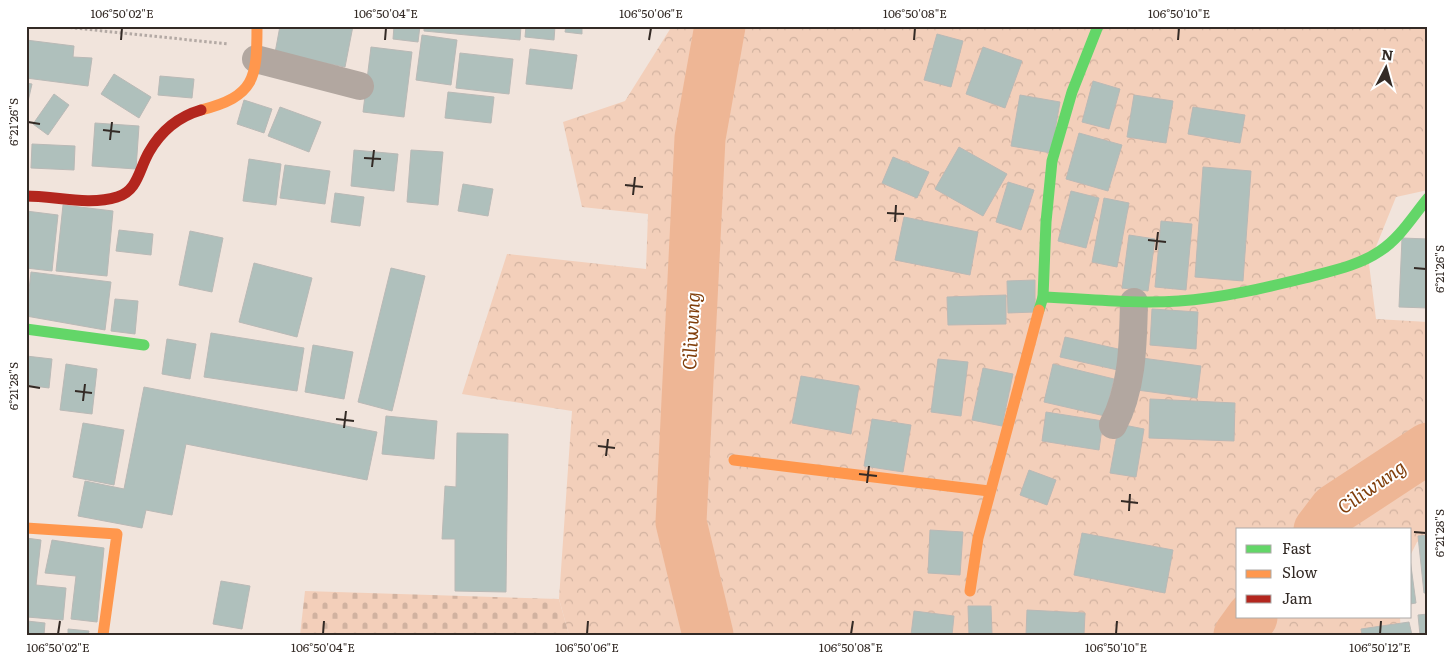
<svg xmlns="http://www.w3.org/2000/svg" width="1454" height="661" font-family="Literata,serif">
	<defs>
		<pattern id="forest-crowns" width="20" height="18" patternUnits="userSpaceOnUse" patternTransform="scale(1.25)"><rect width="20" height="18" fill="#f3cfba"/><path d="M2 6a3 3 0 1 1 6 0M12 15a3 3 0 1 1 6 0" fill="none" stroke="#d1b2a0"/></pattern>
		<pattern id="cemetery-stones" width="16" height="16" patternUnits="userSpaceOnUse" patternTransform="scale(1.25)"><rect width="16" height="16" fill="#f3cfba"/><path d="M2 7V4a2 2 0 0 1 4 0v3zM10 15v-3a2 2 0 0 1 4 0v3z" fill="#d1b2a0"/></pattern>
	</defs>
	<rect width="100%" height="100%" fill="#f1e4dc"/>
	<polygon fill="url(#forest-crowns)" points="672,26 1428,26 1428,190 1396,197 1369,264 1376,319 1428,322 1428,536 1417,542 1410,556 1410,530 1238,530 1238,617 1400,617 1401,635 569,635 559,599 572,411 462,394 507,254 646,269 648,214 582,207 563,122 625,101"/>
	<polygon fill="url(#cemetery-stones)" points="305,591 559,599 569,635 300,635"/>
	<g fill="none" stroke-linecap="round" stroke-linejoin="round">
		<g stroke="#eeb695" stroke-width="51">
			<polyline points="1319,530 1335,509 1428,448"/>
			<polyline points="708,635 681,522 700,138 720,26"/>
			<polyline points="1239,635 1252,617"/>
		</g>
	</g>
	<g fill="#afc0bc" stroke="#b9b9b6">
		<polygon points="280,26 353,26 345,67 275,53"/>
		<polygon points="394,26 420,26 418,42 393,39"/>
		<polygon points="424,26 521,26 520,40 424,31"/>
		<polygon points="526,26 555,26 554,40 525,37"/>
		<polygon points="566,26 582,26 582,34 565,32"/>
		<polygon points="937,34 963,41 951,87 924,80"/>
		<polygon points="422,35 457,40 451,85 416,80"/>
		<polygon points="26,40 74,46 73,57 92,58 88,86 26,78"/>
		<polygon points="371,47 412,52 404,117 363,112"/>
		<polygon points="983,47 1022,61 1005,108 966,94"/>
		<polygon points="530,49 577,55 572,89 526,84"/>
		<polygon points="460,53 513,59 509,94 456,88"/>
		<polygon points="114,74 151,97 139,118 101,94"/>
		<polygon points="160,76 194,79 192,98 158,95"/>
		<polygon points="1093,81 1120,89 1109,129 1082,122"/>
		<polygon points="26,83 32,84 26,110"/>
		<polygon points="448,92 494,97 491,123 445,118"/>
		<polygon points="54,94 69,105 48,135 33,124"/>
		<polygon points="1020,95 1060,102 1051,153 1011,146"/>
		<polygon points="1134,95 1173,101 1166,143 1127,137"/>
		<polygon points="244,100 272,109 264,133 237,124"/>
		<polygon points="280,107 321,122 309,152 268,136"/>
		<polygon points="1193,107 1245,115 1240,143 1188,134"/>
		<polygon points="95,123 139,126 136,169 92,166"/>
		<polygon points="1079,133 1122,145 1108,191 1066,179"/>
		<polygon points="32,144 75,146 74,170 31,168"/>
		<polygon points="959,147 1007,174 983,216 935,189"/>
		<polygon points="354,150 398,154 394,191 351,186"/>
		<polygon points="411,150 443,152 438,205 407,202"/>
		<polygon points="893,157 929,172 917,198 882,183"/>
		<polygon points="249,159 281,164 276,205 243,201"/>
		<polygon points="285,165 330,171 325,204 280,198"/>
		<polygon points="1203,167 1251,171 1243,281 1195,277"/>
		<polygon points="1008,182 1034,190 1021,230 996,222"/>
		<polygon points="463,184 493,189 488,216 458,211"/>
		<polygon points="1071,191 1099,198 1086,248 1058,241"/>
		<polygon points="335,193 364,197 360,226 331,222"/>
		<polygon points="1104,198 1129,203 1117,267 1092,262"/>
		<polygon points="63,205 113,211 107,276 56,271"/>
		<polygon points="26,211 58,215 52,271 26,268"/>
		<polygon points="904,217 978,232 970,275 895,260"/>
		<polygon points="1161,221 1192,224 1186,290 1155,287"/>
		<polygon points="119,230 153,234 151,255 116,251"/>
		<polygon points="190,231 223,238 212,292 179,285"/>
		<polygon points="1129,235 1155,239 1148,291 1122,288"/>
		<polygon points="1402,238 1428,239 1428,308 1399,307"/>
		<polygon points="254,263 312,278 297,337 239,322"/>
		<polygon points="391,268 425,276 392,411 358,402"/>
		<polygon points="31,272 111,282 105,330 26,316"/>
		<polygon points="1035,280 1035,312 1008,313 1007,281"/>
		<polygon points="1006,295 1006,324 948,325 947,297"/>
		<polygon points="115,299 138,301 135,334 111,331"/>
		<polygon points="1152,309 1198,312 1196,349 1150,345"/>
		<polygon points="211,333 304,348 297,391 204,377"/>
		<polygon points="1065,337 1127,351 1122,371 1060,357"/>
		<polygon points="167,339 196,344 190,379 162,374"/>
		<polygon points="313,345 353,352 344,399 305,392"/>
		<polygon points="26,356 52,359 49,388 26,385"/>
		<polygon points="1142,358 1201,366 1197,398 1137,390"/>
		<polygon points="938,359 968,362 961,416 931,412"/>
		<polygon points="66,364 97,369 92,414 60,410"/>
		<polygon points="1053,364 1114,379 1105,416 1044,402"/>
		<polygon points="983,368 1013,374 1002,426 972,420"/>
		<polygon points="801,376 859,386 851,434 792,423"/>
		<polygon points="144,387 377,432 367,480 186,444 172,515 146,510 142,528 78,516 85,481 124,489"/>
		<polygon points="1150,399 1235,403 1234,441 1149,438"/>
		<polygon points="1046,412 1103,421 1099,450 1042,441"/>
		<polygon points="386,416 437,421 434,459 382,454"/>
		<polygon points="872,419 911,425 903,472 864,466"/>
		<polygon points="83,423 124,430 114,485 73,477"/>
		<polygon points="1119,424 1144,429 1136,477 1110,473"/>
		<polygon points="457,433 508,434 506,592 455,591 455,539 442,539 445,486 456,487"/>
		<polygon points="1029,470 1056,480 1047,505 1020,495"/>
		<polygon points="930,530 963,532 960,575 928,573"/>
		<polygon points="1082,533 1173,550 1165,593 1074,575"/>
		<polygon points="1428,535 1428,593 1424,593 1418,536"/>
		<polygon points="26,538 41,540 36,585 66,588 63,620 27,617 27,621 45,623 44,635 26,635"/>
		<polygon points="52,540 104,548 97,622 71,619 76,576 45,573"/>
		<polygon points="1410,559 1416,603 1410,604"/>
		<polygon points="221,581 250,586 242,629 213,624"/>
		<polygon points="968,606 991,606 992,634 969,635"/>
		<polygon points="1027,610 1085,613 1084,635 1026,635"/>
		<polygon points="914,611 954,616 952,635 911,635"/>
		<polygon points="1428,614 1428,635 1420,635 1418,615"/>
		<polygon points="1409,622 1412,635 1362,635 1361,629"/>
		<polygon points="68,629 89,631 88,635 68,635"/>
	</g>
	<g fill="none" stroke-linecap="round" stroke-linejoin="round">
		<polyline stroke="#b3a9a4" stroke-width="3" stroke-dasharray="2.5 2.5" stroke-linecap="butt" points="55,26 229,44"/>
		<g stroke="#b2a7a0" stroke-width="28">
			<polyline points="256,59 360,86"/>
			<path d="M1113 425C1133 388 1133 342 1134 302"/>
		</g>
		<g stroke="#63d668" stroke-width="11">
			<path d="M1043 297C1088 299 1134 304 1179 301 1222 298 1264 288 1305 278 1331 271 1358 266 1380 251 1400 238 1413 216 1428 198"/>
			<polyline points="1039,310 1043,297 1046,222 1052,161 1072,92 1098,26"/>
			<polyline points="26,329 144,345"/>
		</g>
		<g stroke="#ff974d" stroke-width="11">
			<path d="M201 110C255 96 257 79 257 26"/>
			<polyline points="734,460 989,491"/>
			<polyline points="26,528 117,534 103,635"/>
			<polyline points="970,591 978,538 1039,310"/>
		</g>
		<path stroke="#b3261e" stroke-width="11" d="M26 196C55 196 89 206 117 197 138 191 139 169 149 152 161 131 177 117 201 110"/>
	</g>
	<path fill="none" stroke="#332a25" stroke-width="2" d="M121 40 122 28M385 40 386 28M649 40 651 28M914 40 915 28M1178 40 1179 28M28 122 40 124M103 130 120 132M110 140 112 122M364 158 381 159M372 167 374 150M625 185 643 187M633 195 635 177M887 213 904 214M895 222 896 205M1148 240 1166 242M1156 250 1158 232M1414 268 1426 269M28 386 40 388M75 391 92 393M83 401 85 384M336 419 354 421M344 428 346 411M598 446 615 448M606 456 608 439M859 474 877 476M867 483 869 466M1121 501 1138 503M1129 511 1130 494M1414 532 1426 533M58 634 60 621M323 634 324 621M587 634 588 621M851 634 853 621M1116 634 1117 621M1380 634 1381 621"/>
	<g text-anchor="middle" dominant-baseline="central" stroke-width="4" stroke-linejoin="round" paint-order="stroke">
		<g font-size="19" font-style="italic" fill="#813f0c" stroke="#fff">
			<text transform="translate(690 331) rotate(-87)">Ciliwung</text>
			<text transform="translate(1371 486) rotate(-35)">Ciliwung</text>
		</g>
	</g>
	<rect width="1454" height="661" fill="none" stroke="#ffffff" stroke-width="55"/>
	<rect x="1236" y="528" width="175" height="90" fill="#ffffff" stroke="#adaaa8"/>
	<rect x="1246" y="545" width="25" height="8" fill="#63d668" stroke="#adaaa8"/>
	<text x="1282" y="554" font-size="15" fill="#332a25">Fast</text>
	<rect x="1246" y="570" width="25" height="8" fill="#ff974d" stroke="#adaaa8"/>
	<text x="1282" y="578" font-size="15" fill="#332a25">Slow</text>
	<rect x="1246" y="595" width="25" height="8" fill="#b3261e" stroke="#adaaa8"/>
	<text x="1282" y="604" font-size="15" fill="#332a25">Jam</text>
	<g transform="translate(1386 68) rotate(6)" stroke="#ffffff" stroke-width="4" paint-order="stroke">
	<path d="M0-4L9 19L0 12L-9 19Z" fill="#332a25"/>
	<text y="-8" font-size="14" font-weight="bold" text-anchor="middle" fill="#332a25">N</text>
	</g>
	<rect x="28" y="28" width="1398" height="606" fill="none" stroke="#332a25" stroke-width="2"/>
	<g font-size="12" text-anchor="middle" fill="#332a25">
		<text x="122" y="18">106°50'02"E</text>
		<text x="386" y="18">106°50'04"E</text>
		<text x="651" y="18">106°50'06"E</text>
		<text x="915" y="18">106°50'08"E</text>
		<text x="1179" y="18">106°50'10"E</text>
		<text transform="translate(14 122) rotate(-90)" y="4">6°21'26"S</text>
		<text transform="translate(1440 269) rotate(-90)" y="4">6°21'26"S</text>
		<text transform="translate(14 386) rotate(-90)" y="4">6°21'28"S</text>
		<text transform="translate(1440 533) rotate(-90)" y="4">6°21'28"S</text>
		<text x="58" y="652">106°50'02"E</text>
		<text x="323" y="652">106°50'04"E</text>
		<text x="587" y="652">106°50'06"E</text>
		<text x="851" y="652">106°50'08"E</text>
		<text x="1116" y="652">106°50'10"E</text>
		<text x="1380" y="652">106°50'12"E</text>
	</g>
</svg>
